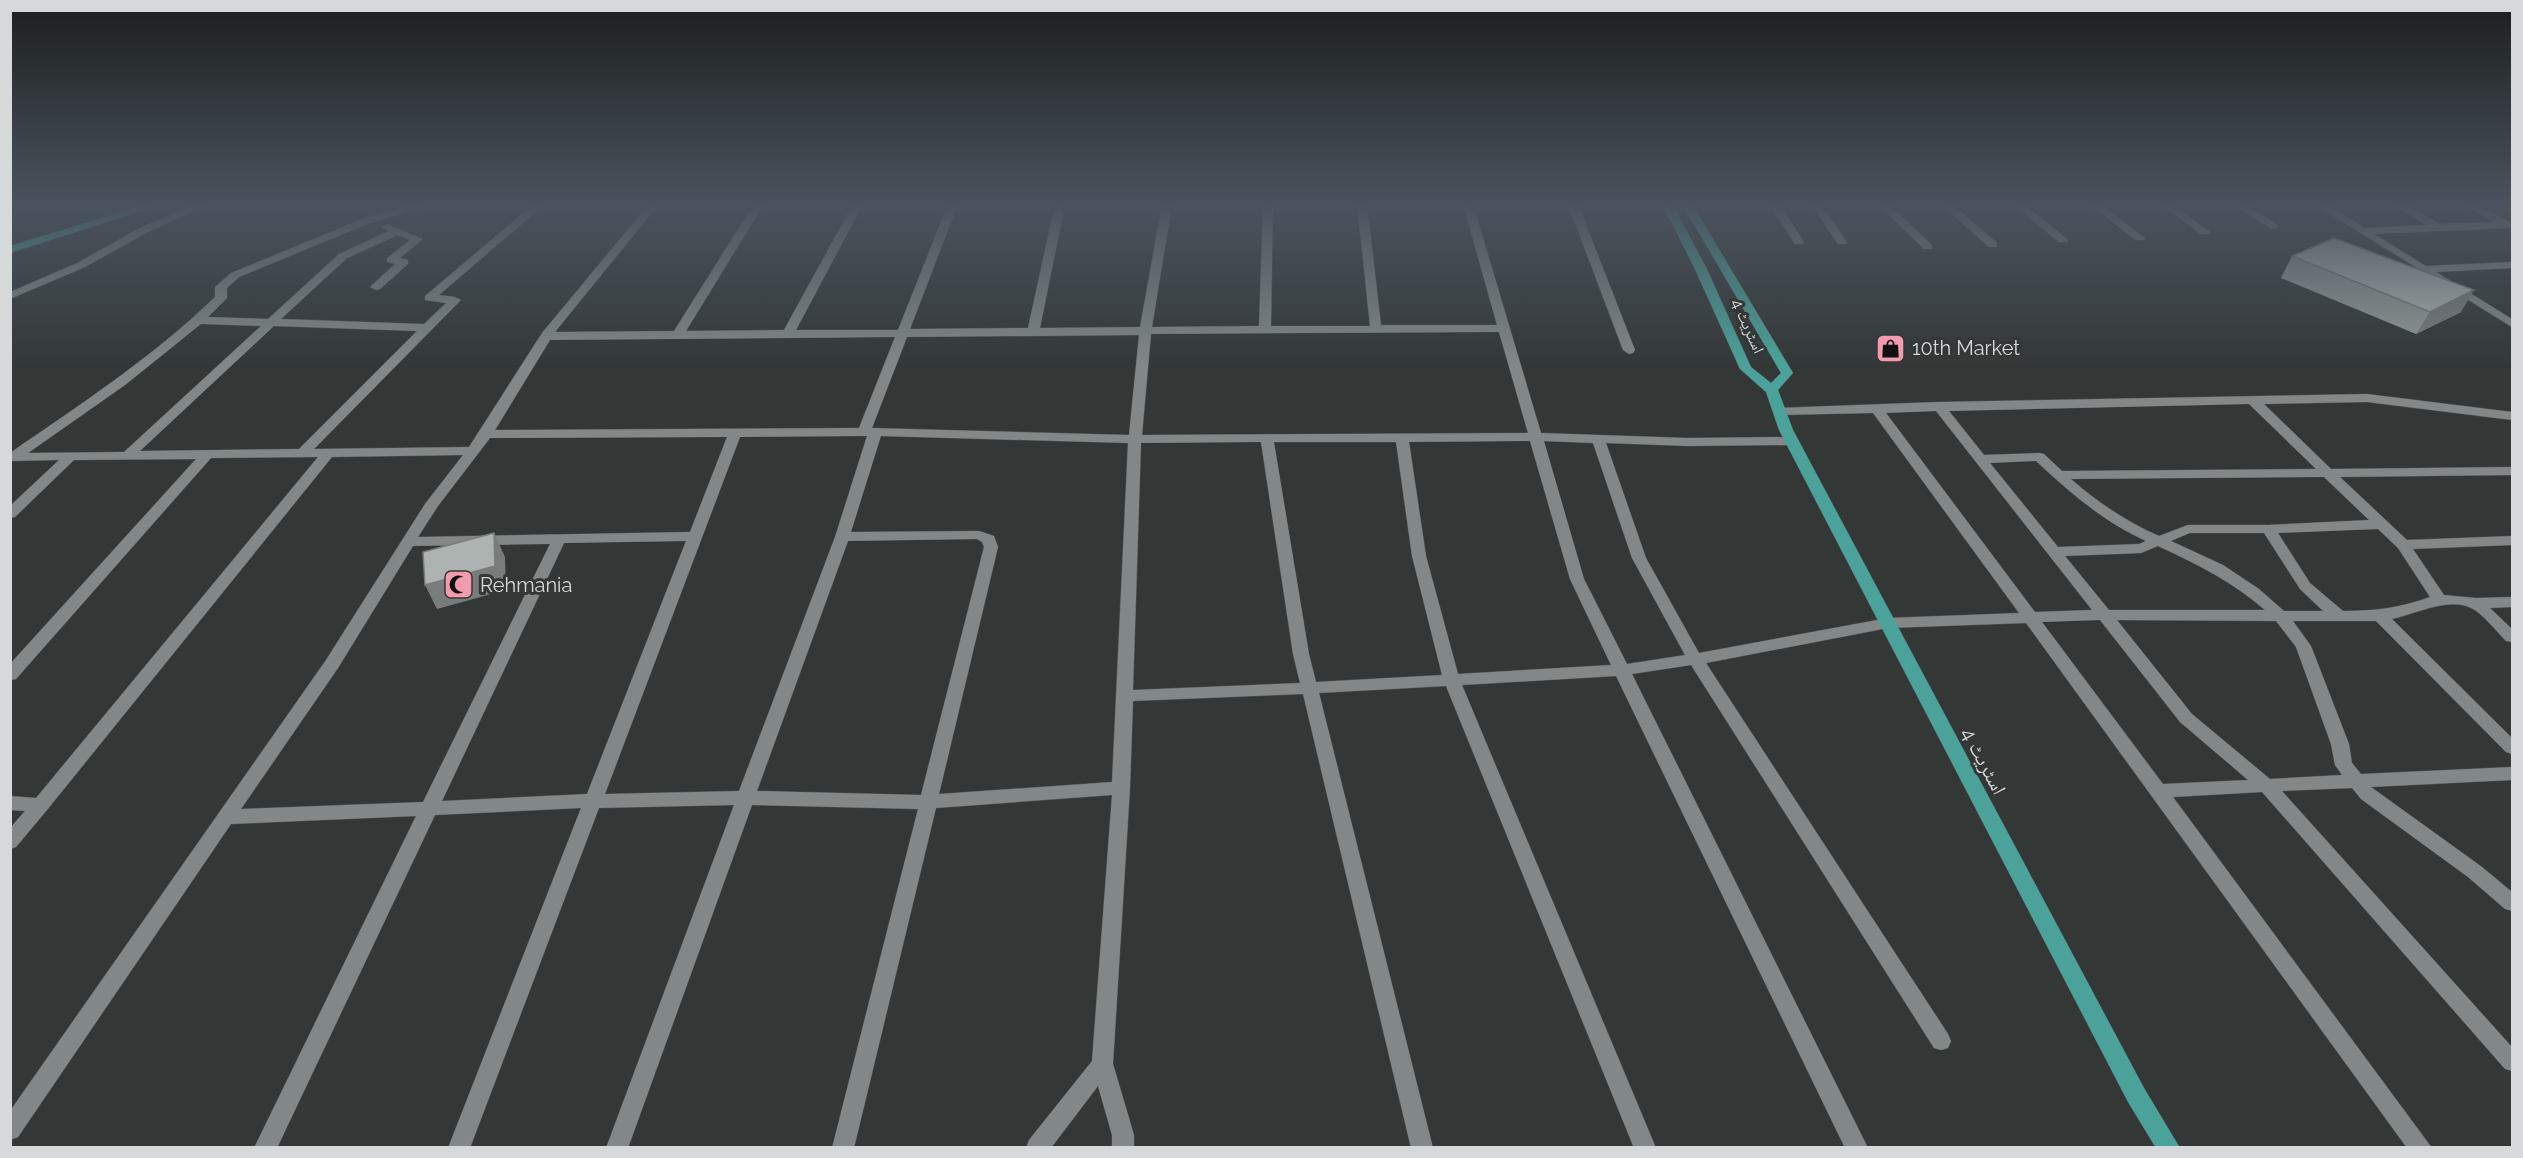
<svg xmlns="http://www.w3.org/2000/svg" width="2523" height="1158" font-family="Raleway,'Noto Naskh Arabic',sans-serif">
	<rect width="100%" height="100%" fill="#333837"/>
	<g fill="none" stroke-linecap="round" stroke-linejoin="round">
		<defs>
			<g id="minor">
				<polygon points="197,204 210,204 148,232 85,267 10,299 10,292 77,263 140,228"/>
				<path d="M417 204H433L370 223 239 277 227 288V298L208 317 268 319 339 254 389 231 382 227 387 224 423 239 400 258 408 260V264L380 289 376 290 370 287 395 264 387 262V258L410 240 398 235 347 258 281 319 424 324 446 303 425 300V296L534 204H545L439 295 455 297 461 300 314 449 469 447 542 333 649 204H659L555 332 674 331 754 204H764L686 331 784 330 853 204H863L796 330H898L948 204H958L910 329 1028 328 1055 204H1065L1040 328 1140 327 1162 204H1172L1152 327 1259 326 1263 204H1273L1271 326H1370L1357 204H1367L1381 325H1497L1463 204H1473L1541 433 1687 438 1792 437 1799 441 1792 445 1687 446 1606 443 1646 558 1699 653 1888 618 2019 613 1873 413 1780 415 1775 414 1774 411 1775 408 1938 402 2367 394 2512 412V420L2367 402 2264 404 2331 469 2512 467V475L2340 477 2407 540 2512 536V545L2413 549 2444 595 2476 598 2512 597V607L2490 608 2512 629V642L2506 641C2498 633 2481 612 2471 608 2448 597 2416 614 2392 619L2512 738V754L2506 752 2376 621H2293L2311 646 2349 744 2352 763 2361 774 2512 767V780L2371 787 2482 867 2512 892V911L2505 909 2468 877 2361 799 2352 788 2282 791 2512 1047V1071L2505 1069 2262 792 2173 797 2432 1148H2407L2026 623 1888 628 1706 663 1948 1034 1951 1041 1948 1048 1941 1050 1934 1048 1691 665 1632 674 1868 1148H1845L1616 676 1462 685 1656 1148H1634L1446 686 1319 693 1433 1148H1411L1303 694 1133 701 1130 788 1113 1064 1134 1135V1148H1112V1135L1098 1086 1051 1148H1026L1029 1140 1092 1061 1112 795 936 808 854 1148H832L918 809 752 805 628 1148H606L734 805 599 808 470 1148H448L581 808 435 815 277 1148H254L416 816 231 824 18 1137 10 1140V1111L326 660 425 504 463 455 332 457 47 810 16 847 10 849V828L25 811 10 810V796L36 798 318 457 211 458 16 679 10 680V664L196 459 74 460 15 517 10 518V506L59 460 11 461 10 453C81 404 153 357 215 297V287L231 273 362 219ZM201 324 261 326 124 452 28 453 125 385ZM274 326 417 331 299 449 140 451ZM1499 332 1528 433 1142 435 1151 334ZM1033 336 1139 335 1129 435 872 428 907 337ZM895 337 859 428 495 430 550 340ZM2249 404 2316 469 2062 471 2044 454 2039 453 1984 455 1949 411ZM1936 411 2092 610 2035 612 1886 413ZM867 436 835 537 739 791 605 794 740 437ZM881 436 1128 443 1112 782 939 794 998 547 994 536 979 531 851 532ZM727 437 690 532 418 537 438 506 490 438ZM1530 441 1570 579 1611 665 1458 674 1426 556 1409 442ZM1544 441 1593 443 1632 558 1685 655 1627 664 1584 579ZM1261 442 1293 654 1300 683 1133 690 1141 443ZM1274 442H1396L1412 556 1442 675 1316 682 1309 654ZM2036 461C2069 492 2104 522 2146 541L2139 544 2058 547 1990 463ZM2324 477 2369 520 2268 525H2188L2159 536C2127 522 2097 502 2071 479ZM2378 529 2398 548 2430 597C2400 608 2374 611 2343 611L2310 583 2278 533ZM2190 533H2264L2300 589 2323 611H2284L2259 589 2223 565 2171 541ZM977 539 982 542 984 547 921 795 757 791 848 541ZM686 541 587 794 442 801 564 543ZM550 544 423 802 241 809 338 668 413 546ZM2158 546C2197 564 2233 582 2265 610H2109L2065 556 2141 553ZM2100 620 2180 722 2248 780 2163 784 2042 622ZM2117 620 2276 621 2296 647 2331 744 2335 765 2342 775 2270 779 2192 714Z"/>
				<polygon points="1568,204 1578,204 1635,350 1633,353 1629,354 1623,350"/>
				<polygon points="1770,204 1780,204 1804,242 1803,244 1795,244"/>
				<polygon points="1811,204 1821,204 1847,242 1846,244 1838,244"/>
				<polygon points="1878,204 1889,204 1932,245 1932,249 1924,249"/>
				<polygon points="1941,204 1952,204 1997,243 1997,247 1989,247"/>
				<polygon points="2013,204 2024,204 2068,240 2067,242 2059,242"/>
				<polygon points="2089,204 2100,204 2145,238 2144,240 2136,240"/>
				<polygon points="2160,204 2171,204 2210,232 2209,234 2201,234"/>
				<polygon points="2234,204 2246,204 2280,227 2271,229"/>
				<polygon points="2314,204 2326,204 2365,228 2426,225 2393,204 2405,204 2440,224 2493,222 2464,204 2476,204 2508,221 2512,221 2512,227 2507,228 2374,234 2426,266 2512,262 2512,268 2436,272 2512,319 2512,327"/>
			</g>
			<g id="major">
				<polygon points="148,204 163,204 10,253 10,246"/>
				<polygon points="1662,204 1672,204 1706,267 1751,367 1771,383 1781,373 1682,204 1692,204 1793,373 1778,390 1793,430 2144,1088 2180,1148 2156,1148 2128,1102 1779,430 1766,392 1740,369 1694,267"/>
			</g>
		</defs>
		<use href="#minor" stroke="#4f5453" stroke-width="1"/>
		<use href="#major" stroke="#4f5453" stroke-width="1"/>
		<use href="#minor" fill="#828887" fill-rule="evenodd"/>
		<use href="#major" fill="#4ba29a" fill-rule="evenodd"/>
	</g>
	<polygon fill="#949a98" points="2292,256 2461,312 2416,334 2281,278"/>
	<g fill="#787d7c">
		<polygon points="2474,290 2461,312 2416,334 2430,312"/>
		<polygon points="494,533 505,557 506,590 437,609 425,585"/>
	</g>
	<g fill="#acb3b1" stroke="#787d7c" stroke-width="1.5">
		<polygon points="2334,238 2474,290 2430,312 2292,256"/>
		<polygon points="494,533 495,566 425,585 423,552"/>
	</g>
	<linearGradient id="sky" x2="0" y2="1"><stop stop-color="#1c1f1e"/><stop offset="0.56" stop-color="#4a535e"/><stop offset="1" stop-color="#4a535e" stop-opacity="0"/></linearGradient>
	<rect width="2523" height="366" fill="url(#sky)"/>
	<defs>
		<symbol id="shop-square" viewBox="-11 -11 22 22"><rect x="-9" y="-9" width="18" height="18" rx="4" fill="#f29aae" stroke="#333837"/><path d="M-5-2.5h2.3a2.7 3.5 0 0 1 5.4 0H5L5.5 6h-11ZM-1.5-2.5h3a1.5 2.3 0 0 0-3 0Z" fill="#111"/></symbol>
		<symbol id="mosque-square" viewBox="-11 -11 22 22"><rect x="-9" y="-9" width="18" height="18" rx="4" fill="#f29aae" stroke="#333837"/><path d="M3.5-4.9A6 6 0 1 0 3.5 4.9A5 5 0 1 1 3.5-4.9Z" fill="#111"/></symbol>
	</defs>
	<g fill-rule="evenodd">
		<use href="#shop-square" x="1874" y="332" width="33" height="33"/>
		<use href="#mosque-square" x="442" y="568" width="33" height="33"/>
	</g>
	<g text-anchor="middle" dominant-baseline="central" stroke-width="6" stroke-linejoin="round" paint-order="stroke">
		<g font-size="16" fill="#d6d9d9" stroke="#333837">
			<text transform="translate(1748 326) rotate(66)">اسٹریٹ 4</text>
		</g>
		<g font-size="20" fill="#d6d9d9" stroke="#333837" text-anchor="start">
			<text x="1912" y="348">10th Market</text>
			<text x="480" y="585">Rehmania</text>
		</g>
		<g font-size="20" fill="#d6d9d9" stroke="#333837">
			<text transform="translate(1984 761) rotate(62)">اسٹریٹ 4</text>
		</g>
	</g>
	<rect width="2523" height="1158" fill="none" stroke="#d6d9d9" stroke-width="24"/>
</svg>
